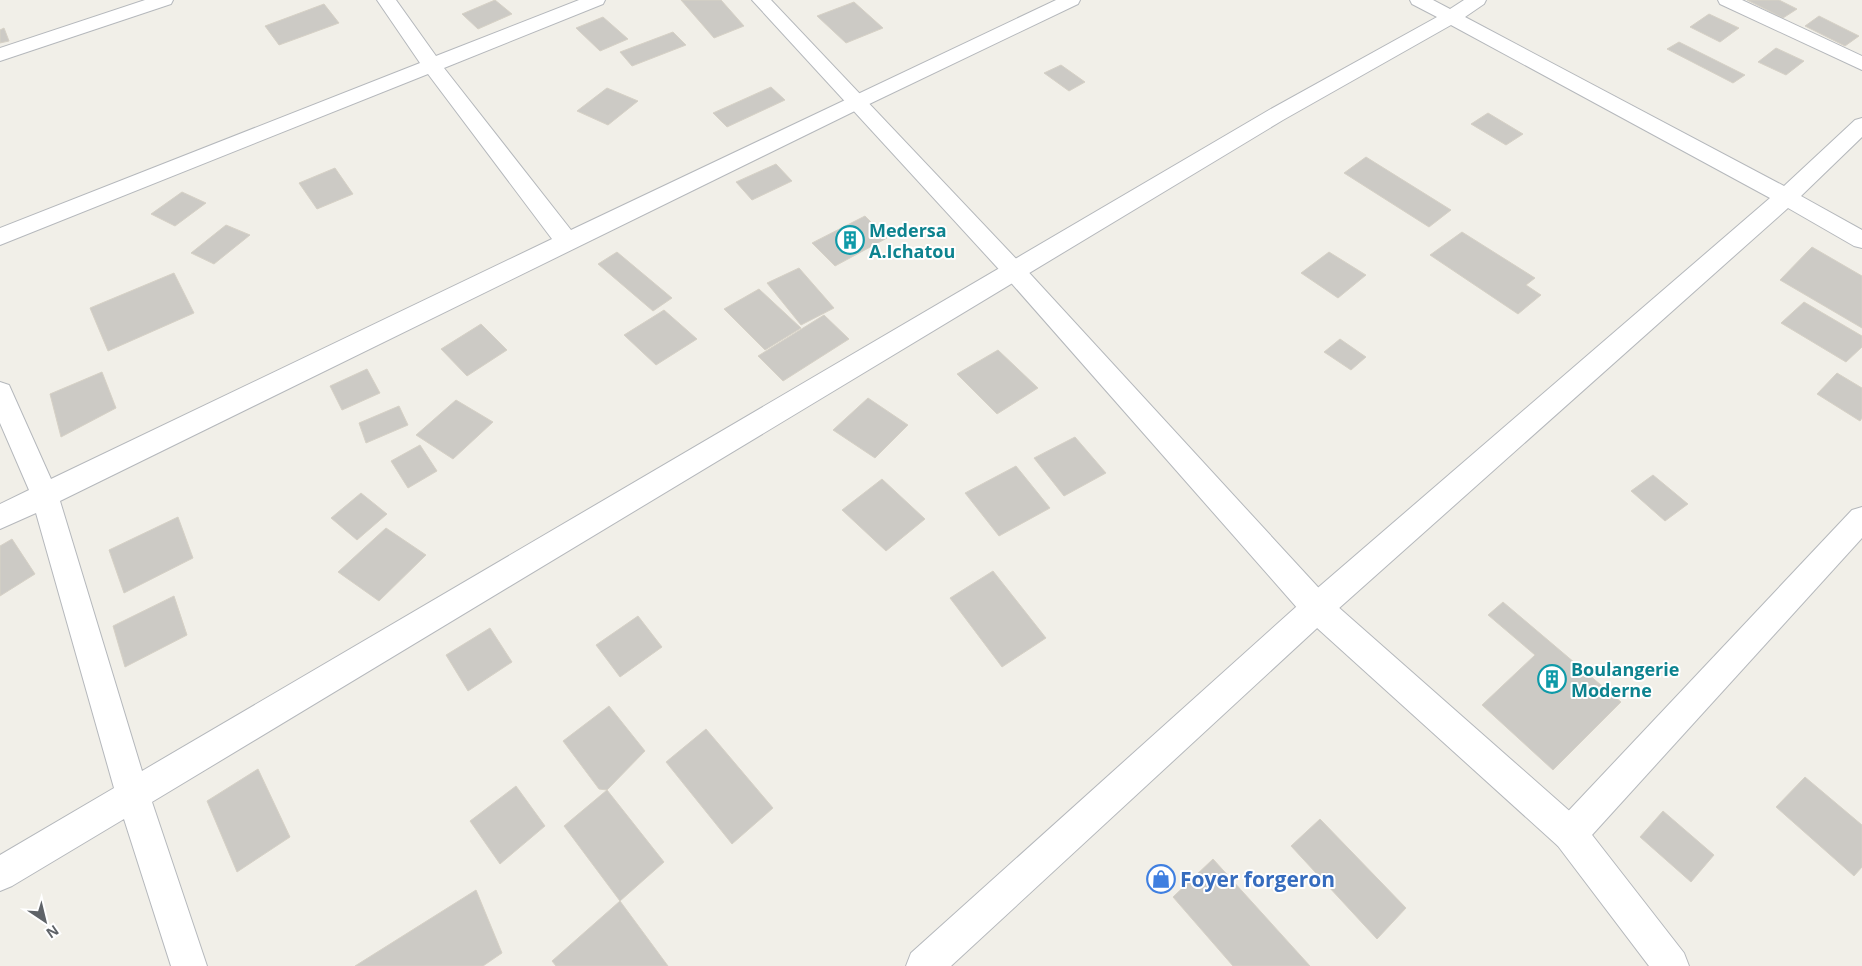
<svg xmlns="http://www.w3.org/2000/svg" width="1862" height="966" font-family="'Open Sans',sans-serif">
	<rect width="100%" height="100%" fill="#f1efe8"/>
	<g fill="#cccac5" stroke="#d6d1c6">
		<polygon points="495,0 512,14 478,29 462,14"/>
		<polygon points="681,0 721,0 744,26 714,38"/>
		<polygon points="1747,0 1779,0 1797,9 1783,18"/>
		<polygon points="854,2 883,28 846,43 817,16"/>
		<polygon points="324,4 339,23 279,45 265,26"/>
		<polygon points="1709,14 1739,28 1720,42 1690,27"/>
		<polygon points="1819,16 1859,36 1845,46 1805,26"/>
		<polygon points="603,17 628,39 600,51 576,28"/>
		<polygon points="4,28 9,41 0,43 0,30"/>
		<polygon points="673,32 686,45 632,66 620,52"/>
		<polygon points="1679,42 1745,75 1733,83 1667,49"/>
		<polygon points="1776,48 1804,61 1786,75 1758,62"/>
		<polygon points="1061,65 1085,82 1069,91 1044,73"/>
		<polygon points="771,87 785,100 727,127 713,113"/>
		<polygon points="607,88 638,101 608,125 577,111"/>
		<polygon points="1488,113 1523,134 1506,145 1471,124"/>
		<polygon points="1366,157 1451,210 1429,227 1344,173"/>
		<polygon points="776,164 792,181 752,200 736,182"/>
		<polygon points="335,168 353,194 317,209 299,183"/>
		<polygon points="182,192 206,203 175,226 151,214"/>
		<polygon points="865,216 887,238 835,266 812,243"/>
		<polygon points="226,225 250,235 214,264 191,253"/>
		<polygon points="1462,232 1535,278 1526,285 1541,295 1518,314 1430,255"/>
		<polygon points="1812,247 1862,276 1862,328 1780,280"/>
		<polygon points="617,252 672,298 653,311 598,264"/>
		<polygon points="1329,252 1366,275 1338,298 1301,273"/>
		<polygon points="799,268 834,308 801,325 767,283"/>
		<polygon points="174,273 194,313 108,351 90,308"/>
		<polygon points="759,289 801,328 765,350 724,309"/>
		<polygon points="1804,302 1862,336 1862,347 1846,362 1781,323"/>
		<polygon points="664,310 697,339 656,365 624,335"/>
		<polygon points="824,315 849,339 783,381 758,356"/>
		<polygon points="481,324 507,350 467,376 441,349"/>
		<polygon points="1340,339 1366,357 1351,370 1324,352"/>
		<polygon points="998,350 1038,388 997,414 957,374"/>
		<polygon points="367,369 380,393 342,410 330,386"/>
		<polygon points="102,372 116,408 61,437 50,394"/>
		<polygon points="1837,373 1862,388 1862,418 1860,421 1817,394"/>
		<polygon points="868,398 908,425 875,458 833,430"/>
		<polygon points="456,400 493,422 453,459 416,435"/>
		<polygon points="399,406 408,425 366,443 359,423"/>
		<polygon points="1075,437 1106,473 1064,496 1034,458"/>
		<polygon points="420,445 437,471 408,488 391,461"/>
		<polygon points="1016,466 1050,508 999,536 965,493"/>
		<polygon points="1653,475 1688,504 1665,521 1631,491"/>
		<polygon points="882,479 925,519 886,551 842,510"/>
		<polygon points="361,493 387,514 357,540 331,518"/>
		<polygon points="178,517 193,558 124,593 109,550"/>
		<polygon points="386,528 426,555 379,601 338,572"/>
		<polygon points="12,539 35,574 0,596 0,546"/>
		<polygon points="993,571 1046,638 1002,667 950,598"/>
		<polygon points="174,596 187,635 125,667 113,626"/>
		<polygon points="1503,602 1621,702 1553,770 1482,705 1535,655 1488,615"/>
		<polygon points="638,616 662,647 620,677 596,645"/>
		<polygon points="490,628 512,662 468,691 446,655"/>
		<polygon points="609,706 645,751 607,790 599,789 563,741"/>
		<polygon points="706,729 773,808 732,844 666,762"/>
		<polygon points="258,769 290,837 237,872 207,801"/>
		<polygon points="1805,777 1862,825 1862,867 1854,876 1776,807"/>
		<polygon points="516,786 545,826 500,864 470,821"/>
		<polygon points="607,790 664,862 620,901 564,826"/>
		<polygon points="1663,811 1714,855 1691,882 1640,837"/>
		<polygon points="1320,819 1406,908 1377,939 1291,846"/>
		<polygon points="1213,859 1310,966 1233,966 1173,897"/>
		<polygon points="476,890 502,953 483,966 355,966"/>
		<polygon points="620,901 668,966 556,966 552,961"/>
	</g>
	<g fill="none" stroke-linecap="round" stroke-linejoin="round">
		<defs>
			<g id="minor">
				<polygon points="145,0 173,0 171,4 0,61 0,48"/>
				<polygon points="377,0 396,0 436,56 579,0 605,0 603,4 444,68 571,230 1056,0 1080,0 1078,4 863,107 60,501 142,771 1269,110 1437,17 1412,4 1410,0 1433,0 1450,9 1464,0 1486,0 1484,4 1465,17 1784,186 1855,120 1862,118 1862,137 1801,196 1862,230 1862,248 1854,246 1788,208 1328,618 951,966 906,966 911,953 1306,598 1770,198 1451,25 1283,120 152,802 207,966 171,966 124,819 12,886 0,891 0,855 114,788 36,513 0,529 0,504 29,490 0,423 0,382 9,385 51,479 552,239 428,74 0,245 0,228 420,63"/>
				<polygon points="1718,0 1742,0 1862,56 1862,70 1720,4"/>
				<polygon points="1862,507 1862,538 1582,846 1570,851 1558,846 1553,834 1558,822 1852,510"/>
			</g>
			<polygon id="tertiary" points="752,0 771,0 1022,265 1328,598 1582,822 1684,953 1689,966 1649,966 1558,846 1306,618 1006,277"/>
		</defs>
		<use href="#minor" stroke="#b5b8bc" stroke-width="2"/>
		<use href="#tertiary" stroke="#b5b8bc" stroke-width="2"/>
		<use href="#minor" fill="#fff" fill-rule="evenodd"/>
		<use href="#tertiary" fill="#fff" fill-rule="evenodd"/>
	</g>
	<defs>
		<symbol id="building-ring" viewBox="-11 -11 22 22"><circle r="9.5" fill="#fff" stroke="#0f9aa8" stroke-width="1.5"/><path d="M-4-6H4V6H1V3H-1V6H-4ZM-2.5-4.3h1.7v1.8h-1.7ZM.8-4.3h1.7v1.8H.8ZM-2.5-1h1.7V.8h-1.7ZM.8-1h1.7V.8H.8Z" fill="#0f9aa8"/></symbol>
		<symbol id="shop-ring" viewBox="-11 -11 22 22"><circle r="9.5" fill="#fff" stroke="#3f7fe0" stroke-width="1.5"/><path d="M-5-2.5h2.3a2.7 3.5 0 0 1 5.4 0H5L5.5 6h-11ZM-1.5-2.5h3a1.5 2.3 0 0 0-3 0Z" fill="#3f7fe0"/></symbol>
	</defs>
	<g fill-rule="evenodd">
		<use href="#building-ring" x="834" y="224" width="32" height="32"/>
		<use href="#building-ring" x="1536" y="663" width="32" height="32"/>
		<use href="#shop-ring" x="1145" y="863" width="32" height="32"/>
	</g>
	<g text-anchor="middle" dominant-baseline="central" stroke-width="4" stroke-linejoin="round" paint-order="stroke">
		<g font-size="18" font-weight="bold" fill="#0d838f" stroke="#fff" text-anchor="start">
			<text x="869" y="230">Medersa<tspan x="869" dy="21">A.Ichatou</tspan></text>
			<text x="1571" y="669">Boulangerie<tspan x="1571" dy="21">Moderne</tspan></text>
		</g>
		<g font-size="21" font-weight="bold" fill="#366cbe" stroke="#fff" text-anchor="start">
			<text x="1180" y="879">Foyer forgeron</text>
		</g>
	</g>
	<g transform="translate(45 921) rotate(145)" stroke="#ffffff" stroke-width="4" paint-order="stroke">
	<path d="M0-4L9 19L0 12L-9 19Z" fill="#5f6368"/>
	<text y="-8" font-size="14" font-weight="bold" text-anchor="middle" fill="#5f6368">N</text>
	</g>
</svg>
